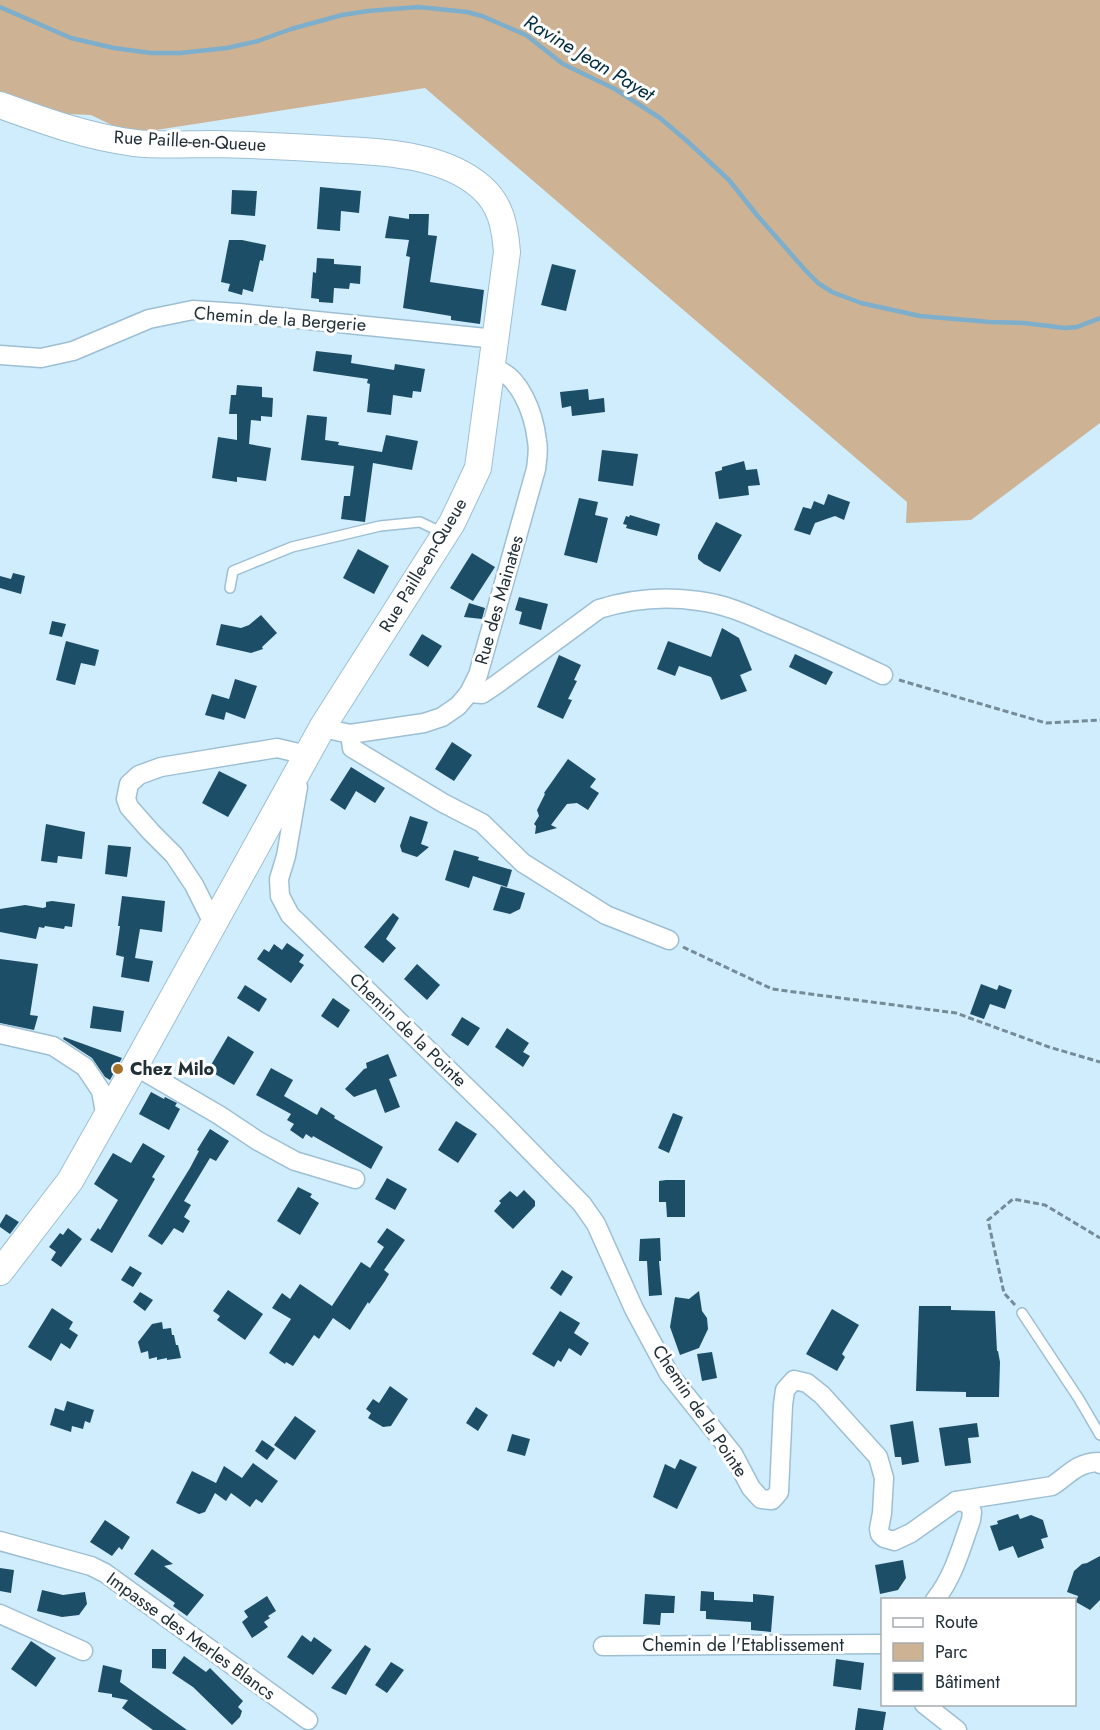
<svg xmlns="http://www.w3.org/2000/svg" width="1100" height="1730" font-family="Jost,sans-serif">
	<rect width="100%" height="100%" fill="#d0edfe"/>
	<polygon fill="#cdb293" points="0,0 1100,0 1100,423 971,520 906,523 907,502 425,88 156,130 153,145 91,115 0,111"/>
	<g fill="none" stroke-linecap="round" stroke-linejoin="round">
		<polyline stroke="#7daecc" stroke-width="4.5" points="0,7 71,38 114,48 151,53 180,53 227,48 258,41 291,29 342,15 368,11 418,7 467,12 482,16 526,35 563,64 615,89 660,118 687,141 729,180 756,214 806,271 818,283 832,292 861,303 920,316 990,322 1024,323 1065,328 1077,327 1100,318"/>
	</g>
	<g fill="#1d4e68">
		<polygon points="320,187 361,191 359,213 341,211 340,231 317,229"/>
		<polygon points="232,190 257,191 255,216 231,214"/>
		<polygon points="409,214 429,214 428,235 437,236 430,282 484,290 480,324 451,320 451,316 403,308 410,257 406,256 409,240 385,238 389,216 409,219"/>
		<polygon points="229,240 242,240 266,245 263,261 260,260 253,292 243,289 242,295 228,291 230,284 221,282"/>
		<polygon points="317,258 334,259 334,264 361,266 360,284 350,283 349,289 334,288 333,303 319,302 319,299 311,298 313,272 316,273"/>
		<polygon points="552,264 576,270 566,311 541,305"/>
		<polygon points="316,351 352,355 351,363 394,370 395,364 425,369 421,392 413,391 412,398 393,395 391,415 367,412 370,384 367,383 368,379 313,371"/>
		<polygon points="237,385 262,387 262,397 273,398 272,417 261,416 261,421 251,420 249,444 271,448 266,481 237,477 237,482 212,478 218,437 237,440 237,414 229,414 231,395 236,395"/>
		<polygon points="588,389 589,400 604,398 605,412 572,416 571,406 562,408 560,392"/>
		<polygon points="307,415 327,417 325,440 339,442 338,445 382,452 386,435 418,441 412,470 373,463 365,522 341,519 344,496 350,496 354,466 301,460"/>
		<polygon points="602,450 638,454 633,486 598,481"/>
		<polygon points="744,461 746,470 757,469 760,485 748,486 749,495 719,499 715,472 722,470 722,467"/>
		<polygon points="828,494 850,502 844,520 835,516 815,523 810,535 794,530 803,507 811,509 814,501 824,505"/>
		<polygon points="579,498 598,502 595,515 608,518 597,563 564,555"/>
		<polygon points="630,515 660,524 657,536 626,528 627,525 623,524 626,516 629,517"/>
		<polygon points="716,522 742,535 720,572 704,564 698,559 698,555"/>
		<polygon points="358,549 389,566 374,594 343,578"/>
		<polygon points="472,553 495,567 473,601 450,588"/>
		<polygon points="13,573 25,576 21,594 0,588 0,576 11,579"/>
		<polygon points="519,597 548,604 541,630 519,624 522,612 515,610"/>
		<polygon points="469,603 485,608 482,619 464,617"/>
		<polygon points="261,615 277,633 262,647 263,649 251,653 216,645 221,624 241,628 249,625"/>
		<polygon points="52,621 66,624 62,637 49,634"/>
		<polygon points="722,628 739,638 752,670 740,675 747,691 721,700 711,677 679,666 675,676 657,669 668,641 711,657"/>
		<polygon points="422,634 442,646 428,667 409,655"/>
		<polygon points="66,641 99,650 95,666 81,663 75,685 56,680"/>
		<polygon points="795,654 833,672 826,685 789,667"/>
		<polygon points="559,655 581,665 574,680 577,681 568,699 572,700 563,719 537,707"/>
		<polygon points="235,679 257,686 245,719 226,712 224,720 205,715 212,694 229,699"/>
		<polygon points="452,742 472,755 454,781 435,769"/>
		<polygon points="568,759 596,779 590,787 599,793 588,810 577,803 567,804 551,825 557,828 535,834 536,826 534,824 539,816 537,810 545,794 544,793"/>
		<polygon points="351,767 385,788 375,803 356,791 345,810 330,800"/>
		<polygon points="219,771 247,785 228,817 202,803"/>
		<polygon points="410,816 428,822 421,844 429,847 417,857 402,852 400,846"/>
		<polygon points="46,824 85,832 82,859 58,856 57,863 41,861"/>
		<polygon points="108,845 131,847 127,877 105,874"/>
		<polygon points="454,850 479,857 478,860 512,870 507,887 473,876 469,888 445,880"/>
		<polygon points="501,886 525,893 520,909 510,914 493,910"/>
		<polygon points="122,896 165,901 162,932 140,929 135,958 153,961 149,982 121,977 124,957 116,955 120,926 118,926"/>
		<polygon points="52,901 75,904 72,927 65,926 64,929 45,926 44,928 39,927 36,939 0,932 0,909 25,905 43,908 46,907 46,902"/>
		<polygon points="393,913 399,918 386,939 396,948 383,963 364,947"/>
		<polygon points="287,943 304,955 299,962 304,965 291,983 257,959 264,949 269,952 274,944 282,950"/>
		<polygon points="0,959 38,964 30,1015 38,1016 34,1030 0,1023"/>
		<polygon points="417,964 440,985 427,1000 404,979"/>
		<polygon points="981,984 997,990 999,985 1012,990 1005,1009 990,1004 984,1019 970,1014"/>
		<polygon points="245,985 267,999 259,1012 237,998"/>
		<polygon points="333,998 350,1010 338,1028 321,1016"/>
		<polygon points="93,1006 124,1011 121,1032 90,1028"/>
		<polygon points="462,1017 480,1028 468,1046 451,1035"/>
		<polygon points="507,1028 529,1043 523,1052 530,1056 523,1067 495,1047"/>
		<polygon points="228,1036 254,1052 234,1085 208,1070"/>
		<polygon points="64,1037 122,1058 110,1080 105,1077 92,1058 63,1039"/>
		<polygon points="388,1054 397,1076 389,1079 400,1107 385,1113 376,1089 354,1097 345,1089 364,1069 367,1068 366,1063"/>
		<polygon points="271,1068 293,1080 284,1096 317,1115 321,1107 335,1116 334,1118 383,1147 371,1169 313,1136 312,1138 306,1134 303,1139 290,1130 294,1124 287,1120 291,1114 256,1095"/>
		<polygon points="151,1092 164,1099 165,1097 177,1103 175,1106 180,1109 169,1130 139,1114"/>
		<polygon points="673,1113 683,1117 669,1153 658,1148"/>
		<polygon points="456,1121 477,1134 458,1163 438,1150"/>
		<polygon points="210,1129 229,1141 216,1161 210,1158 187,1196 184,1201 191,1205 184,1217 190,1221 183,1233 174,1228 162,1245 148,1236 190,1168 199,1151 197,1150"/>
		<polygon points="143,1143 165,1156 152,1177 155,1179 112,1253 90,1240 98,1228 100,1230 118,1200 94,1184 113,1153 131,1163"/>
		<polygon points="387,1178 407,1189 395,1210 375,1199"/>
		<polygon points="666,1180 685,1180 685,1217 667,1217 666,1202 659,1202 659,1181"/>
		<polygon points="298,1187 312,1194 310,1197 319,1203 300,1235 277,1221"/>
		<polygon points="524,1190 535,1201 535,1206 513,1229 494,1211 501,1203 499,1201 510,1191 517,1197"/>
		<polygon points="6,1214 19,1222 10,1234 0,1227 0,1224"/>
		<polygon points="68,1228 82,1239 61,1267 51,1260 56,1252 49,1247 60,1233 63,1235"/>
		<polygon points="387,1228 405,1240 384,1270 389,1274 385,1281 369,1304 368,1302 350,1330 333,1318 319,1339 314,1335 293,1366 286,1362 285,1364 269,1353 291,1319 272,1308 282,1293 290,1299 300,1284 332,1306 361,1262 370,1268 384,1247 377,1242"/>
		<polygon points="660,1238 661,1261 659,1261 662,1295 649,1296 647,1261 639,1261 640,1239"/>
		<polygon points="130,1266 142,1273 133,1287 121,1280"/>
		<polygon points="562,1270 573,1277 561,1296 550,1288"/>
		<polygon points="228,1290 263,1314 245,1340 217,1320 220,1316 213,1311"/>
		<polygon points="699,1291 702,1311 707,1318 708,1329 699,1348 680,1355 670,1327 675,1297 689,1299"/>
		<polygon points="140,1292 153,1300 145,1311 133,1302"/>
		<polygon points="919,1306 951,1306 951,1310 995,1311 997,1351 998,1351 1000,1362 999,1397 966,1397 966,1392 916,1391"/>
		<polygon points="52,1308 73,1322 69,1329 78,1335 70,1349 61,1343 51,1361 28,1347"/>
		<polygon points="832,1309 859,1325 842,1354 845,1357 837,1371 806,1354"/>
		<polygon points="560,1311 580,1323 574,1333 589,1343 581,1356 569,1348 561,1362 558,1360 554,1367 532,1354"/>
		<polygon points="162,1322 163,1329 171,1328 172,1335 174,1335 176,1345 178,1345 181,1358 167,1360 167,1358 157,1360 157,1357 149,1359 148,1351 141,1353 138,1342 152,1324"/>
		<polygon points="712,1352 717,1378 702,1381 697,1354"/>
		<polygon points="390,1386 408,1399 391,1426 383,1427 368,1418 371,1413 366,1409 373,1399 379,1403"/>
		<polygon points="67,1401 94,1410 90,1423 85,1421 83,1429 72,1426 71,1432 50,1425 55,1408 64,1411"/>
		<polygon points="476,1407 488,1415 478,1431 466,1423"/>
		<polygon points="295,1416 316,1431 295,1460 274,1445"/>
		<polygon points="913,1421 919,1462 902,1465 901,1457 895,1457 890,1425"/>
		<polygon points="977,1423 979,1437 968,1438 971,1463 945,1466 939,1428"/>
		<polygon points="512,1434 530,1439 525,1456 507,1451"/>
		<polygon points="262,1440 275,1449 267,1460 255,1451"/>
		<polygon points="680,1459 697,1467 677,1509 653,1497 665,1464 675,1469"/>
		<polygon points="253,1463 278,1481 262,1503 256,1499 250,1507 231,1493 226,1501 215,1493 205,1512 199,1514 176,1503 192,1471 216,1483 224,1466 242,1478"/>
		<polygon points="1018,1514 1020,1519 1031,1515 1043,1520 1048,1537 1041,1539 1044,1548 1018,1558 1013,1546 999,1551 990,1526 998,1524 997,1521"/>
		<polygon points="105,1520 130,1537 122,1550 119,1547 112,1556 90,1542"/>
		<polygon points="152,1549 173,1564 164,1566 204,1595 187,1616 173,1606 175,1603 134,1574"/>
		<polygon points="1100,1556 1100,1600 1090,1610 1076,1602 1078,1596 1067,1592 1074,1571 1082,1564 1087,1563"/>
		<polygon points="903,1560 906,1578 898,1590 880,1594 875,1565"/>
		<polygon points="0,1568 14,1570 11,1593 0,1591"/>
		<polygon points="42,1590 63,1595 85,1592 87,1604 79,1615 62,1617 37,1611"/>
		<polygon points="701,1591 714,1592 714,1600 753,1602 753,1594 774,1596 771,1632 751,1630 751,1622 706,1619 706,1611 700,1611"/>
		<polygon points="645,1594 675,1596 674,1613 661,1613 660,1625 643,1624"/>
		<polygon points="267,1596 276,1611 268,1616 270,1618 264,1622 268,1627 252,1638 242,1622 248,1617 244,1611"/>
		<polygon points="302,1635 311,1642 314,1637 332,1650 313,1675 287,1657"/>
		<polygon points="31,1641 56,1658 36,1687 11,1669"/>
		<polygon points="365,1645 371,1649 346,1695 331,1688"/>
		<polygon points="152,1649 166,1649 166,1669 152,1668"/>
		<polygon points="184,1656 206,1672 210,1668 243,1701 238,1707 242,1711 240,1717 232,1725 193,1687 172,1673"/>
		<polygon points="836,1659 864,1663 861,1690 833,1686"/>
		<polygon points="391,1662 404,1670 387,1693 375,1685"/>
		<polygon points="103,1665 122,1670 120,1682 187,1730 153,1730 122,1708 128,1700 112,1697 112,1694 98,1692"/>
		<polygon points="858,1708 886,1712 883,1730 855,1730"/>
	</g>
	<g fill="none" stroke-linecap="round" stroke-linejoin="round">
		<defs>
			<g id="lane">
				<polyline points="230,588 233,571 292,547 380,526 420,522 443,533"/>
				<polyline points="1022,1313 1079,1399 1100,1435"/>
			</g>
			<g id="street">
				<polyline points="0,355 41,358 73,351 149,319 193,310 239,313 496,339"/>
				<path d="M469 693 482 694 497 684 599 609C631 599 666 596 699 601 724 604 747 614 769 624 808 640 845 657 883 675"/>
				<path d="M323 726 332 730 350 734 424 723 442 717 458 706 469 693 478 675 536 469C537 460 539 450 537 441 534 414 520 374 492 368"/>
				<polyline points="350,734 352,748 443,803 482,823 523,863 606,915 669,940"/>
				<path d="M294 781 298 787 286 856 279 879 280 896 290 915 500 1120 582 1204 596 1224 634 1309 669 1374 733 1454 751 1488 761 1499 772 1500 779 1492 783 1405 785 1390 794 1380 807 1383 822 1395 878 1457 884 1478 882 1513 879 1529 880 1534 884 1538 894 1541 911 1533 956 1501 1052 1486C1069 1475 1076 1463 1098 1462L1100 1464"/>
				<polyline points="213,923 194,885 174,855 151,832 129,807 126,799 129,784 139,775 161,767 277,748 307,755"/>
				<polyline points="0,1034 53,1046 85,1067 101,1091 106,1118"/>
				<polyline points="135,1066 219,1115 258,1141 295,1161 355,1179"/>
				<polyline points="0,1541 91,1566 105,1573 308,1720"/>
				<path d="M935 1600C954 1576 961 1548 971 1520L972 1512 969 1505 963 1502 956 1501"/>
				<polyline points="0,1614 83,1651"/>
				<polyline points="603,1646 882,1644"/>
				<polyline points="924,1704 957,1730"/>
			</g>
			<path id="secondary" d="M0 105C44 121 88 137 135 143 160 146 187 144 212 144 256 145 300 147 344 150 388 152 446 156 481 187 501 204 505 227 507 252L478 468 452 523 323 726 135 1066 70 1181 0 1272"/>
		</defs>
		<use href="#lane" stroke="#9dbfd4" stroke-width="12"/>
		<use href="#street" stroke="#9dbfd4" stroke-width="21"/>
		<use href="#secondary" stroke="#9dbfd4" stroke-width="28"/>
		<g stroke="#758b97" stroke-width="3" stroke-dasharray="6 3" stroke-linecap="butt">
			<polyline points="899,680 1046,723 1100,720"/>
			<polyline points="683,947 772,989 956,1013 1049,1047 1100,1062"/>
			<polyline points="1015,1305 1004,1293 988,1220 1013,1199 1045,1205 1100,1238"/>
		</g>
		<use href="#lane" stroke="#fff" stroke-width="9"/>
		<use href="#street" stroke="#fff" stroke-width="18"/>
		<use href="#secondary" stroke="#fff" stroke-width="26"/>
	</g>
	<circle fill="#a6722a" stroke="#fff" stroke-width="2" cx="118" cy="1069" r="6"/>
	<g text-anchor="middle" dominant-baseline="central" stroke-width="6" stroke-linejoin="round" paint-order="stroke">
		<g font-size="18" fill="#212f37" stroke="#fff">
			<text transform="translate(190 141) rotate(3)">Rue Paille-en-Queue</text>
			<text transform="translate(280 319) rotate(4)">Chemin de la Bergerie</text>
			<text transform="translate(423 565) rotate(-59)">Rue Paille-en-Queue</text>
			<text transform="translate(499 600) rotate(-74)">Rue des Mainates</text>
			<text transform="translate(408 1030) rotate(44)">Chemin de la Pointe</text>
			<text transform="translate(700 1411) rotate(56)">Chemin de la Pointe</text>
			<text transform="translate(191 1636) rotate(36)">Impasse des Merles Blancs</text>
			<text x="743" y="1645">Chemin de l'Etablissement</text>
		</g>
		<g font-size="18" font-weight="bold" fill="#212f37" stroke="#fff" text-anchor="start">
			<text x="130" y="1069">Chez Milo</text>
		</g>
		<g font-size="20" font-style="italic" fill="#022e43" stroke="#fff">
			<text transform="translate(589 58) rotate(31)">Ravine Jean Payet</text>
		</g>
	</g>
	<rect x="881" y="1598" width="195" height="108" fill="#ffffff" stroke="#a6acaf" stroke-width="1.5"/>
	<rect x="893" y="1618" width="30" height="9" fill="#ffffff" stroke="#a6acaf" stroke-width="1.5"/>
	<text x="935" y="1628" font-size="18" fill="#212f37">Route</text>
	<rect x="893" y="1643" width="30" height="18" fill="#cdb293" stroke="#a6acaf" stroke-width="1.5"/>
	<text x="935" y="1658" font-size="18" fill="#212f37">Parc</text>
	<rect x="893" y="1673" width="30" height="18" fill="#1d4e68" stroke="#a6acaf" stroke-width="1.5"/>
	<text x="935" y="1688" font-size="18" fill="#212f37">Bâtiment</text>
</svg>
